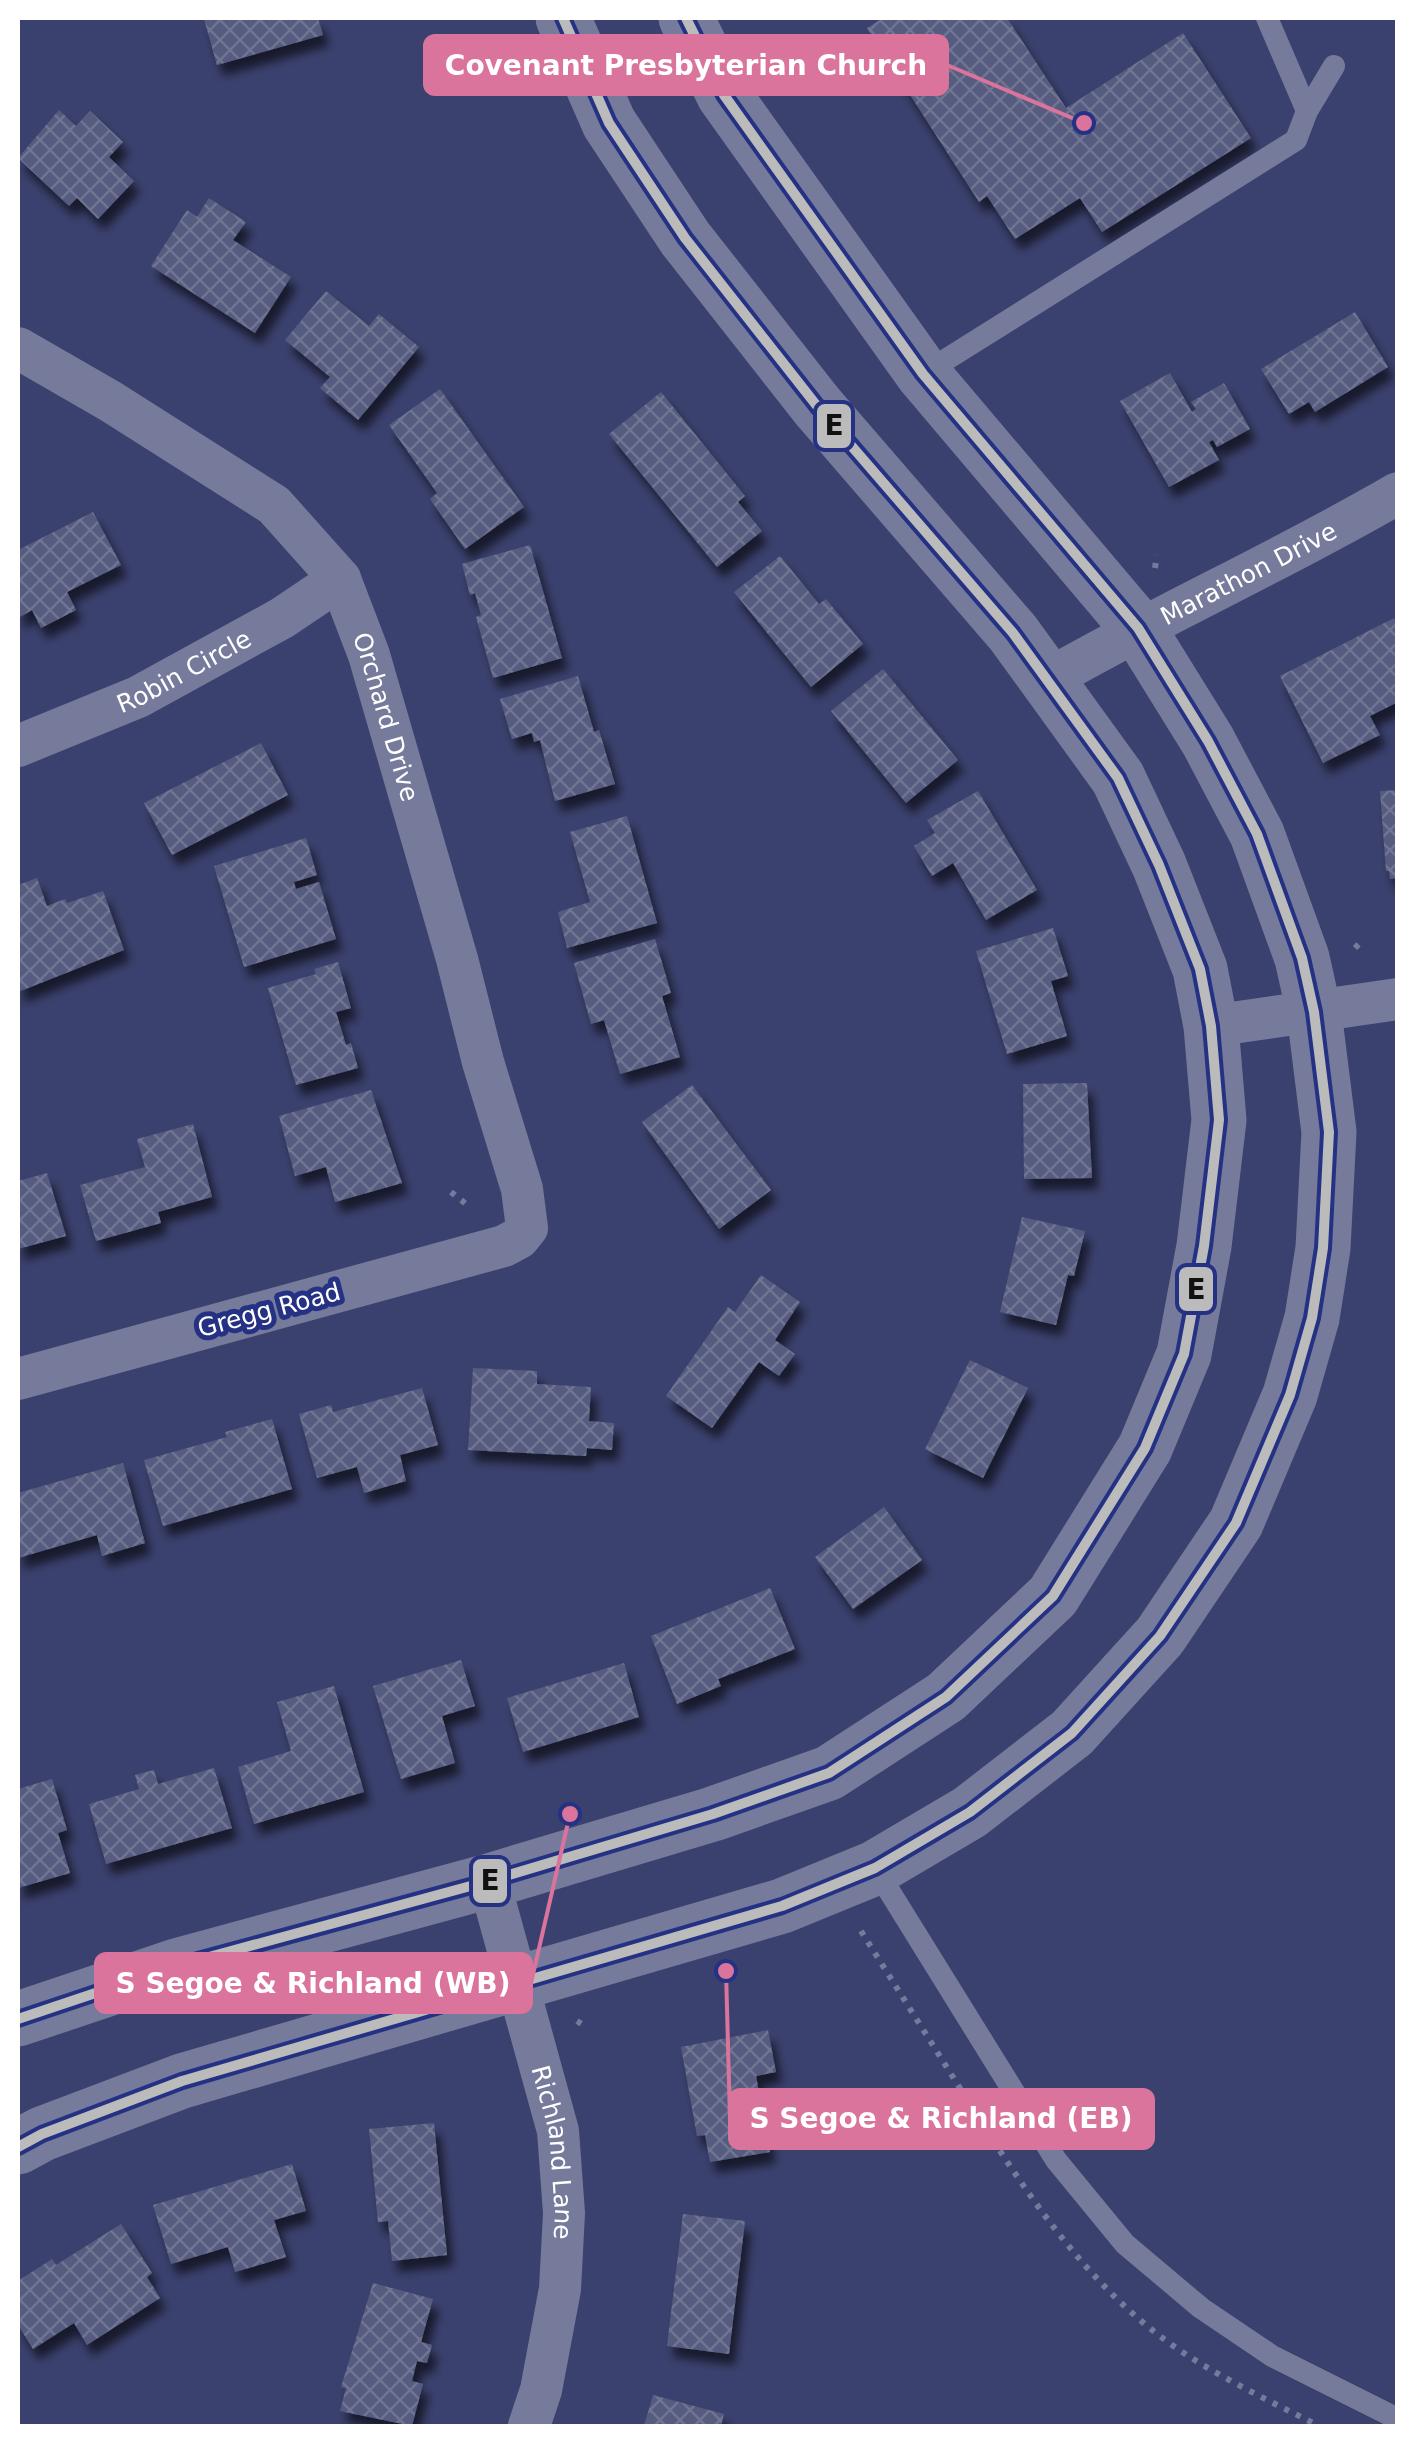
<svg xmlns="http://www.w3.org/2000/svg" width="1415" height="2444" font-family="'DejaVu Sans',sans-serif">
	<defs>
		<pattern id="building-cross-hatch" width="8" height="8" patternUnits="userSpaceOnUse" patternTransform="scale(2.5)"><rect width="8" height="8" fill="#565b7f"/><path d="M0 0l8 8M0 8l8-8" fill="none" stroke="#6f7492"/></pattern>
		<filter id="shadow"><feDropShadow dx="6" dy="11" stdDeviation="5" flood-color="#0009"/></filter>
	</defs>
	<rect width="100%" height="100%" fill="#3b416e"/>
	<g fill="url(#building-cross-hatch)" filter="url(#shadow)">
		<polygon points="211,18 318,18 323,35 217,65 204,19"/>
		<polygon points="883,18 1007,18 1066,108 1183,33 1251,138 1102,232 1080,198 1015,239 987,196 979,202 867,28"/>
		<polygon points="59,110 76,126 90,111 123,142 109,157 134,181 98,219 77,198 69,206 18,158"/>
		<polygon points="209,198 246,222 233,240 291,277 255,333 151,266 187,210 197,217"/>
		<polygon points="326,291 369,326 379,314 419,347 358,420 320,388 330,377 285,340"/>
		<polygon points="1355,312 1388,367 1315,412 1309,402 1289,414 1261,369"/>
		<polygon points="1170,373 1192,412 1196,409 1191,402 1224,383 1250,429 1217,447 1213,440 1209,442 1219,460 1169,487 1120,401"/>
		<polygon points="440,389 524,507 465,549 430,499 437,493 389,425"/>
		<polygon points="661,392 745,496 738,502 762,531 717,567 609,434"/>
		<polygon points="93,512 121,565 67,592 76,610 41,628 32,610 18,618 18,550"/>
		<polygon points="530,545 562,658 493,678 476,617 481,615 475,593 470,595 462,564"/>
		<polygon points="780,556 819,604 826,599 863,644 811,687 734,592"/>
		<polygon points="1394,618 1398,625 1398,702 1370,716 1380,735 1323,763 1280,676"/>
		<polygon points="883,669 958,760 906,803 831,711"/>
		<polygon points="578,676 594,732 599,730 615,784 555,801 540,740 534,742 532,733 512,739 500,699"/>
		<polygon points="261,743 288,795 172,855 144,803"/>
		<polygon points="1398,790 1398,878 1390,879 1389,871 1386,871 1380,791"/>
		<polygon points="978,791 1037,890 986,920 953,863 932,876 914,846 935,833 927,820"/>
		<polygon points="627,816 657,923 567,948 558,912 590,902 570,832"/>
		<polygon points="306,838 317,875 294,882 296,889 319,882 336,939 244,967 214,866"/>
		<polygon points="37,878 47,906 65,899 67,903 103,891 124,950 18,992 18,885"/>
		<polygon points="1053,928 1068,976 1051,981 1067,1036 1007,1054 976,951"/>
		<polygon points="655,939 671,993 662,996 680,1057 620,1074 604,1020 591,1024 574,963"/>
		<polygon points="338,962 351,1008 336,1012 346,1045 351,1043 358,1068 296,1085 268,988 316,974 314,969"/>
		<polygon points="1087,1083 1092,1178 1024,1179 1023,1084"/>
		<polygon points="692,1085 771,1190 719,1229 642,1122"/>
		<polygon points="371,1090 402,1183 335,1202 326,1167 295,1176 279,1116"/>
		<polygon points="193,1124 212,1197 158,1212 161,1223 96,1241 80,1185 145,1167 137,1139"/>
		<polygon points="47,1173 66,1236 18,1249 18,1181"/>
		<polygon points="1022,1217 1085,1231 1074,1276 1068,1275 1056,1325 1000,1312"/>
		<polygon points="761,1275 800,1302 775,1340 795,1354 779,1376 759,1362 712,1428 666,1396 728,1307 735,1312"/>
		<polygon points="970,1360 1028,1388 983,1478 925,1449"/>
		<polygon points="473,1368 537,1371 537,1384 591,1387 589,1421 614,1423 612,1450 587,1448 586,1456 468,1450"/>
		<polygon points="422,1388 438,1445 400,1455 406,1481 364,1493 357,1467 317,1478 299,1414 331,1405 333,1412"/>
		<polygon points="272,1419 292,1489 163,1526 144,1460 227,1437 225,1432"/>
		<polygon points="123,1463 145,1543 102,1556 97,1535 18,1558 18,1493"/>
		<polygon points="884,1507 922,1560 853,1609 815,1557"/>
		<polygon points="770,1588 795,1649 718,1679 721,1686 677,1704 651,1636"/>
		<polygon points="461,1660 475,1706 442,1716 455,1763 401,1779 373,1686"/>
		<polygon points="624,1663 639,1717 523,1752 507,1698"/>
		<polygon points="334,1686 364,1792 254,1824 238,1767 291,1751 277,1702"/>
		<polygon points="214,1768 232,1828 106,1864 89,1804 139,1789 135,1775 154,1770 158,1784"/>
		<polygon points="52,1779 67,1830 58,1833 70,1873 18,1888 18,1789"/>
		<polygon points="768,2030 776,2072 756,2076 770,2152 710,2162 705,2135 697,2136 681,2047"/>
		<polygon points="434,2123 447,2255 392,2261 388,2221 378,2222 369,2129"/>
		<polygon points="292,2164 306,2211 274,2220 286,2257 235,2272 228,2247 171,2264 153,2205"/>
		<polygon points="683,2214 745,2221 729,2354 667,2346"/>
		<polygon points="121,2224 152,2273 147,2277 160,2298 87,2345 74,2323 33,2349 18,2325 18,2281 52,2259 56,2265"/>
		<polygon points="373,2283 433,2299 421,2342 432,2345 427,2363 417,2361 412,2381 423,2384 412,2426 340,2411 346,2388 341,2387"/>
		<polygon points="653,2395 724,2414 721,2426 644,2426"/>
	</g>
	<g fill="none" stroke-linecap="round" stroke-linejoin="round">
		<g stroke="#767b9c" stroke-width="6" stroke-dasharray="5 8" stroke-linecap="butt">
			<polyline points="1155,568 1157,555"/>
			<polyline points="1355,948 1362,941"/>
			<polyline points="451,1192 466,1204"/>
			<path d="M861 1931C895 1985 929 2039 963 2093 1021 2185 1082 2281 1172 2345 1218 2377 1270 2401 1319 2426"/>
			<polyline points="577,2021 588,2028"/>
		</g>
		<g stroke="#767b9c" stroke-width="22">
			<polyline points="1267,18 1307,111"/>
			<polyline points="923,374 1296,140 1307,111 1334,66"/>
			<polyline points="875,1868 1056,2160 1125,2244 1201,2308 1272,2356 1398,2419"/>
		</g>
		<g stroke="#767b9c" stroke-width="42">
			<path id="s1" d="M18 348 110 401 274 505 340 579 369 655 457 959 483 1062 522 1189 527 1228 519 1238 504 1246 18 1379"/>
			<path id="s2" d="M1047 680C1162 614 1283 560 1398 493"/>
			<path id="s3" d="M18 746 138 697 282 618 340 579"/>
			<polyline points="1211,1026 1398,999"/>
			<path id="s4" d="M489 1881 558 2131 564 2213 560 2289 541 2390 529 2426"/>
		</g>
		<g stroke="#767b9c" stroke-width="55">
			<polyline points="18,2019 176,1966 489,1881 713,1814 829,1773 946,1697 1053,1596 1145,1448 1184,1354 1204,1246 1219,1120 1211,1026 1200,969 1159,865 1118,778 1013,633 817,406 685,238 609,123 563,18"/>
			<polyline points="18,2147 42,2134 182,2081 782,1906 875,1868 970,1812 1072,1733 1160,1636 1236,1523 1290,1395 1312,1318 1323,1248 1329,1132 1314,1012 1302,958 1257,834 1208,741 1138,628 923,374 724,95 686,18"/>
		</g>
		<defs>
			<g id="bus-1">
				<polyline points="18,2019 176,1966 489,1881 713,1814 829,1773 946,1697 1053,1596 1145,1448 1184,1354 1204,1246 1219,1120 1211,1026 1200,969 1159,865 1118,778 1013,633 817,406 685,238 609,123 563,18"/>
				<polyline points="18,2147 42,2134 182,2081 782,1906 875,1868 970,1812 1072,1733 1160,1636 1236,1523 1290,1395 1312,1318 1323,1248 1329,1132 1314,1012 1302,958 1257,834 1208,741 1138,628 923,374 724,95 686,18"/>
			</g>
		</defs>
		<use href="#bus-1" stroke="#253284" stroke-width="18"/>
		<use href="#bus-1" stroke="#bbb" stroke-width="10"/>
	</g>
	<g text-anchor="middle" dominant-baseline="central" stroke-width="10" stroke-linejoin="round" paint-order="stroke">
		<g font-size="25" fill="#fff" stroke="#253284">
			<text stroke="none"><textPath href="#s2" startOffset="228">Marathon Drive</textPath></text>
			<text stroke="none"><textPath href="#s3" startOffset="182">Robin Circle</textPath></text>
			<text stroke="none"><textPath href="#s1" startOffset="545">Orchard Drive</textPath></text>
			<text transform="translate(269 1310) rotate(-15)">Gregg Road</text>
			<text stroke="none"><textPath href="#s4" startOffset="280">Richland Lane</textPath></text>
		</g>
	</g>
	<path fill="none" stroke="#da749d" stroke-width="4" d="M1084 123L947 65M570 1814L531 1983M726 1971L730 2119"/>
	<g fill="#da749d" stroke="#253284" stroke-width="4">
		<circle cx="1084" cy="123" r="10"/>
		<circle cx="570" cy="1814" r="10"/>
		<circle cx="726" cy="1971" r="10"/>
	</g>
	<g fill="#da749d" stroke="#da749d" stroke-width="4">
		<rect x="425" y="36" width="522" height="58" rx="10"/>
		<rect x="96" y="1954" width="435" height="58" rx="10"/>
		<rect x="730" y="2090" width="423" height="58" rx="10"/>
	</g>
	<g font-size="28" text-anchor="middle" font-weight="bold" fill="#fff">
		<text x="686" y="75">Covenant Presbyterian Church</text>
		<text x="313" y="1993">S Segoe &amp; Richland (WB)</text>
		<text x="941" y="2128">S Segoe &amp; Richland (EB)</text>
	</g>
	<g stroke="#253284" stroke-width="4">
		<rect x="815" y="402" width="38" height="48" rx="10" fill="#bbb"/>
		<rect x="1177" y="1265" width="38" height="48" rx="10" fill="#bbb"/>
		<rect x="471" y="1857" width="38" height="48" rx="10" fill="#bbb"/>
	</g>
	<g font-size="28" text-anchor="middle" font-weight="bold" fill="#111">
		<text x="834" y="435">E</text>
		<text x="1196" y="1299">E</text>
		<text x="490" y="1890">E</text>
	</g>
	<rect width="1415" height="2444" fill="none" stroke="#ffffff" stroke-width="40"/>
</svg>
